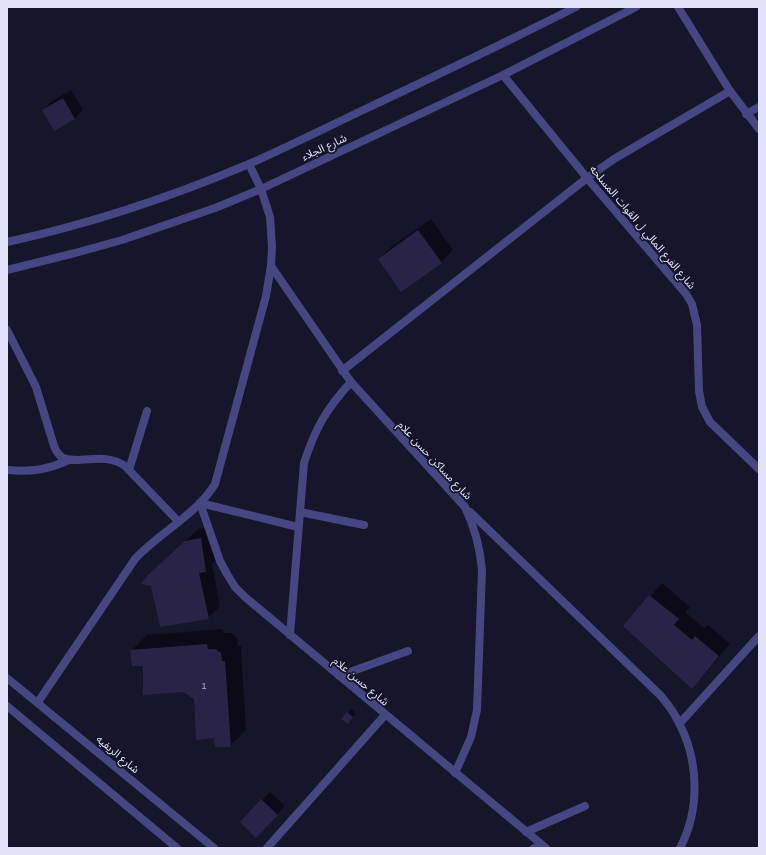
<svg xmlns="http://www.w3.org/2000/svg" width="766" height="855" font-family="Arial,'Noto Sans Arabic',sans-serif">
	<rect width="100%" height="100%" fill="#171529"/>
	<g fill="#0007">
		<polygon points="71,90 83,110 75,118 54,130 43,110 51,102"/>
		<polygon points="431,219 453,250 441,262 379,259 391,247"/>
		<polygon points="213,526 218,559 212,564 220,606 208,618 157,568 198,529"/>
		<polygon points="662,583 690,607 685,612 704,628 708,625 730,644 704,675 692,687 625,625"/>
		<polygon points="223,629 223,633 231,633 237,637 238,646 241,646 246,730 230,746 215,736 195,698 144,665 131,651 147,635"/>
		<polygon points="351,709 356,713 351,719 343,719"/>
		<polygon points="270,792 285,806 264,828 262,800"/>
	</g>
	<g fill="#292348">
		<polygon points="63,98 75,119 54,131 42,110"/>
		<polygon points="418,230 442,263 401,292 378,259"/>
		<polygon points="201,538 206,572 199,573 209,619 160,627 151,586 141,584 148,575 185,541"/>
		<polygon points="649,595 679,619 674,625 692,640 695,636 719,656 692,689 623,626"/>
		<polygon points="207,644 208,649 215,649 221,653 222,661 225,661 231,747 215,747 214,738 196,740 194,699 183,692 143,695 143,666 132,666 130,650"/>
		<polygon points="347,712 353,717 348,724 341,719"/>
		<polygon points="261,799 278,815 256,838 240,822"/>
	</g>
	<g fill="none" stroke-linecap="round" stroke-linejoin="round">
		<g stroke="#464782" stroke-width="8">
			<polyline points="129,470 147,411"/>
			<polyline points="300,512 364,525"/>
			<polyline points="339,676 408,651"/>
			<polyline points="526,832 585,806"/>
			<polyline points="534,848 541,845"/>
		</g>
		<g stroke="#464782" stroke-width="8">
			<polyline points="678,7 730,91 759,129"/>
			<polyline points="503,75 587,178 686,294 692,304 697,325 699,391 702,407 710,422 759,469"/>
			<polyline points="746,114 759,107"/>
			<path d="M271 266 351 382 465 507C475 528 480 547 482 570L477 710 471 737 455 773"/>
			<path d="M7 330 36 387 54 446C56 451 58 455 63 458 68 460 73 460 79 460 95 459 111 456 125 466L178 521"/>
			<polyline points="342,371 587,178 614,159 730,91"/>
			<path d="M7 470C31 472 47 470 69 460"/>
			<polyline points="200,503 220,561 227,574 235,587 245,597 546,848"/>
			<polyline points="200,503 298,527"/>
			<path d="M470 512 660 695C667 703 674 712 679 723 699 761 700 810 680 848"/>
			<path d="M290 635 304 463C315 429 326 409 351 382"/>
			<path d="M38 702 135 559C158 534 198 513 215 484L266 296 271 266 272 247 270 217 261 189 249 164"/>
			<polyline points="680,723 759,636"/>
			<polyline points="267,848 385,715"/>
		</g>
		<g stroke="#464782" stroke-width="8">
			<path d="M7 242C90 224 171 197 249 164 287 147 324 129 361 111 433 77 505 43 576 7"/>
			<polyline points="7,270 75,253 122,240 215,208 261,189 503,75 636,7"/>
			<polyline points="7,678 214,848"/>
			<polyline points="7,706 177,848"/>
		</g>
	</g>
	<g text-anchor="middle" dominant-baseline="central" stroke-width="3.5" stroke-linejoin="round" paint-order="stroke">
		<g font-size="9" fill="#b4b2ce">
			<text x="204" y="686">1</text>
		</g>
		<g font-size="11" fill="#e2e1fb" stroke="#171529">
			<text transform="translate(324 147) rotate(-25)">شارع الجلاء</text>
			<text transform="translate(643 227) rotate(50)">شارع الفرع المالي ل القوات المسلحه</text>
			<text transform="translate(435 460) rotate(47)">شارع مساكن حسن علام</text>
			<text transform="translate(361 681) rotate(40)">شارع حسن علام</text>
			<text transform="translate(118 754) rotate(40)">شارع الريفيه</text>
		</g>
	</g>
	<rect width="766" height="855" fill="none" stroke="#e2e1fb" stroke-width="16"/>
</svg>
